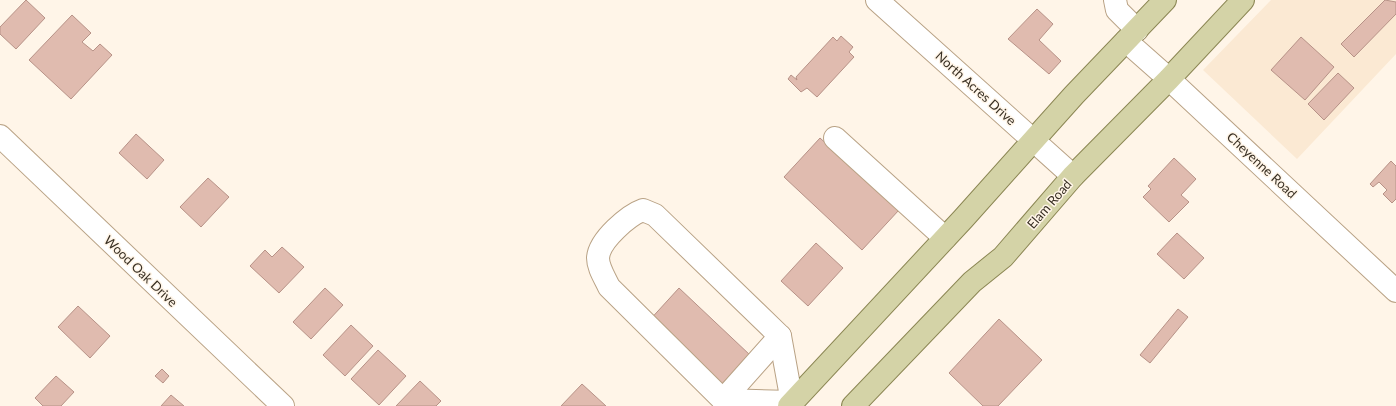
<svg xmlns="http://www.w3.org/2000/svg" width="1396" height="406" font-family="Lato,sans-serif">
	<rect width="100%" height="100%" fill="#fff5e8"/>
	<polygon fill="#fbe9d3" points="1271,0 1396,0 1396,54 1297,159 1203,70"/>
	<g fill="#e0bbaf" stroke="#b79287">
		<polygon points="26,0 45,18 16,49 0,34 0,27"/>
		<polygon points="1385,0 1396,2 1396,14 1354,57 1341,44"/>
		<polygon points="1037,9 1053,24 1039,40 1061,61 1049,74 1008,39"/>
		<polygon points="72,15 91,33 82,42 93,51 100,44 112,55 71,99 29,60"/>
		<polygon points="841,36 853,47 849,52 854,57 817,97 807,88 801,92 788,79 791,75 797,80 796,77 833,37 837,41"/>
		<polygon points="1301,37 1334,67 1305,100 1271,70"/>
		<polygon points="1338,73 1354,88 1324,120 1308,104"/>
		<polygon points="136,134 164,160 147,179 119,153"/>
		<polygon points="820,138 899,210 862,250 784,177"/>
		<polygon points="1174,158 1196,179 1181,195 1189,202 1169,222 1143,197 1151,189 1148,186"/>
		<polygon points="1391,161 1396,166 1396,199 1392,203 1383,194 1387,190 1379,182 1373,187 1370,184"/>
		<polygon points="208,178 229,197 201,227 180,207"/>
		<polygon points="1177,233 1204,258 1184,279 1157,254"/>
		<polygon points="816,243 843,268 808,306 781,281"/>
		<polygon points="282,247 304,267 279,293 250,266 265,250 272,257"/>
		<polygon points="325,288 343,305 311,339 293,322"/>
		<polygon points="679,288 750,355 717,389 647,323"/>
		<polygon points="78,306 110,336 90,358 58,327"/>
		<polygon points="1178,309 1188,317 1150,363 1140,355"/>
		<polygon points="999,319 1042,360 998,406 983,406 949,373"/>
		<polygon points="351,325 373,346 345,376 323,355"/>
		<polygon points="378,350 406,376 379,405 351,379"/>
		<polygon points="162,369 169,376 163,383 155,376"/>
		<polygon points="56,376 74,392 61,406 43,406 35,398"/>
		<polygon points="420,381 441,401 436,406 396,406"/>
		<polygon points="582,384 606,406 561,406"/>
		<polygon points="171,395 184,406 161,406"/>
	</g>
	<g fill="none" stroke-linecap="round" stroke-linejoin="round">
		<defs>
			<g id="minor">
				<polyline points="877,0 1073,176"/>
				<polyline points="1115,0 1117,10 1137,30"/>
				<polyline points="1126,41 1169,79 1396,291"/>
				<polyline points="0,136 283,406"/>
				<polyline points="835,138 945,238"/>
				<path d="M643 210 655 215 780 336 792 402 723 400 609 287C605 278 598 268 598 258 599 240 629 215 643 210Z"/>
				<polyline points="723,400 780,336"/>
			</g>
			<g id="major">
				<polyline points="789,406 963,219 1074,95 1165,0"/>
				<polyline points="853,406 972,282 1003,257 1073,176 1169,79 1243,0"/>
			</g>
		</defs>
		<use href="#minor" stroke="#b9a285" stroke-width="24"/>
		<use href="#major" stroke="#8b8653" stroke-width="24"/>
		<use href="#minor" stroke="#fff" stroke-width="22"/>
		<use href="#major" stroke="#d4d3a7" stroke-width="22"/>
	</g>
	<g text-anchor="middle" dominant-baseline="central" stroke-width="3" stroke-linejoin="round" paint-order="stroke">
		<g font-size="13" fill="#382f23" stroke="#fff5e8">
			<text transform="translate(976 88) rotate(42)">North Acres Drive</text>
			<text transform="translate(1262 165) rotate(43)">Cheyenne Road</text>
			<text transform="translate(1049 204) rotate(-49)">Elam Road</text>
			<text transform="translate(141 271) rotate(44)">Wood Oak Drive</text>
		</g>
	</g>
</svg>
